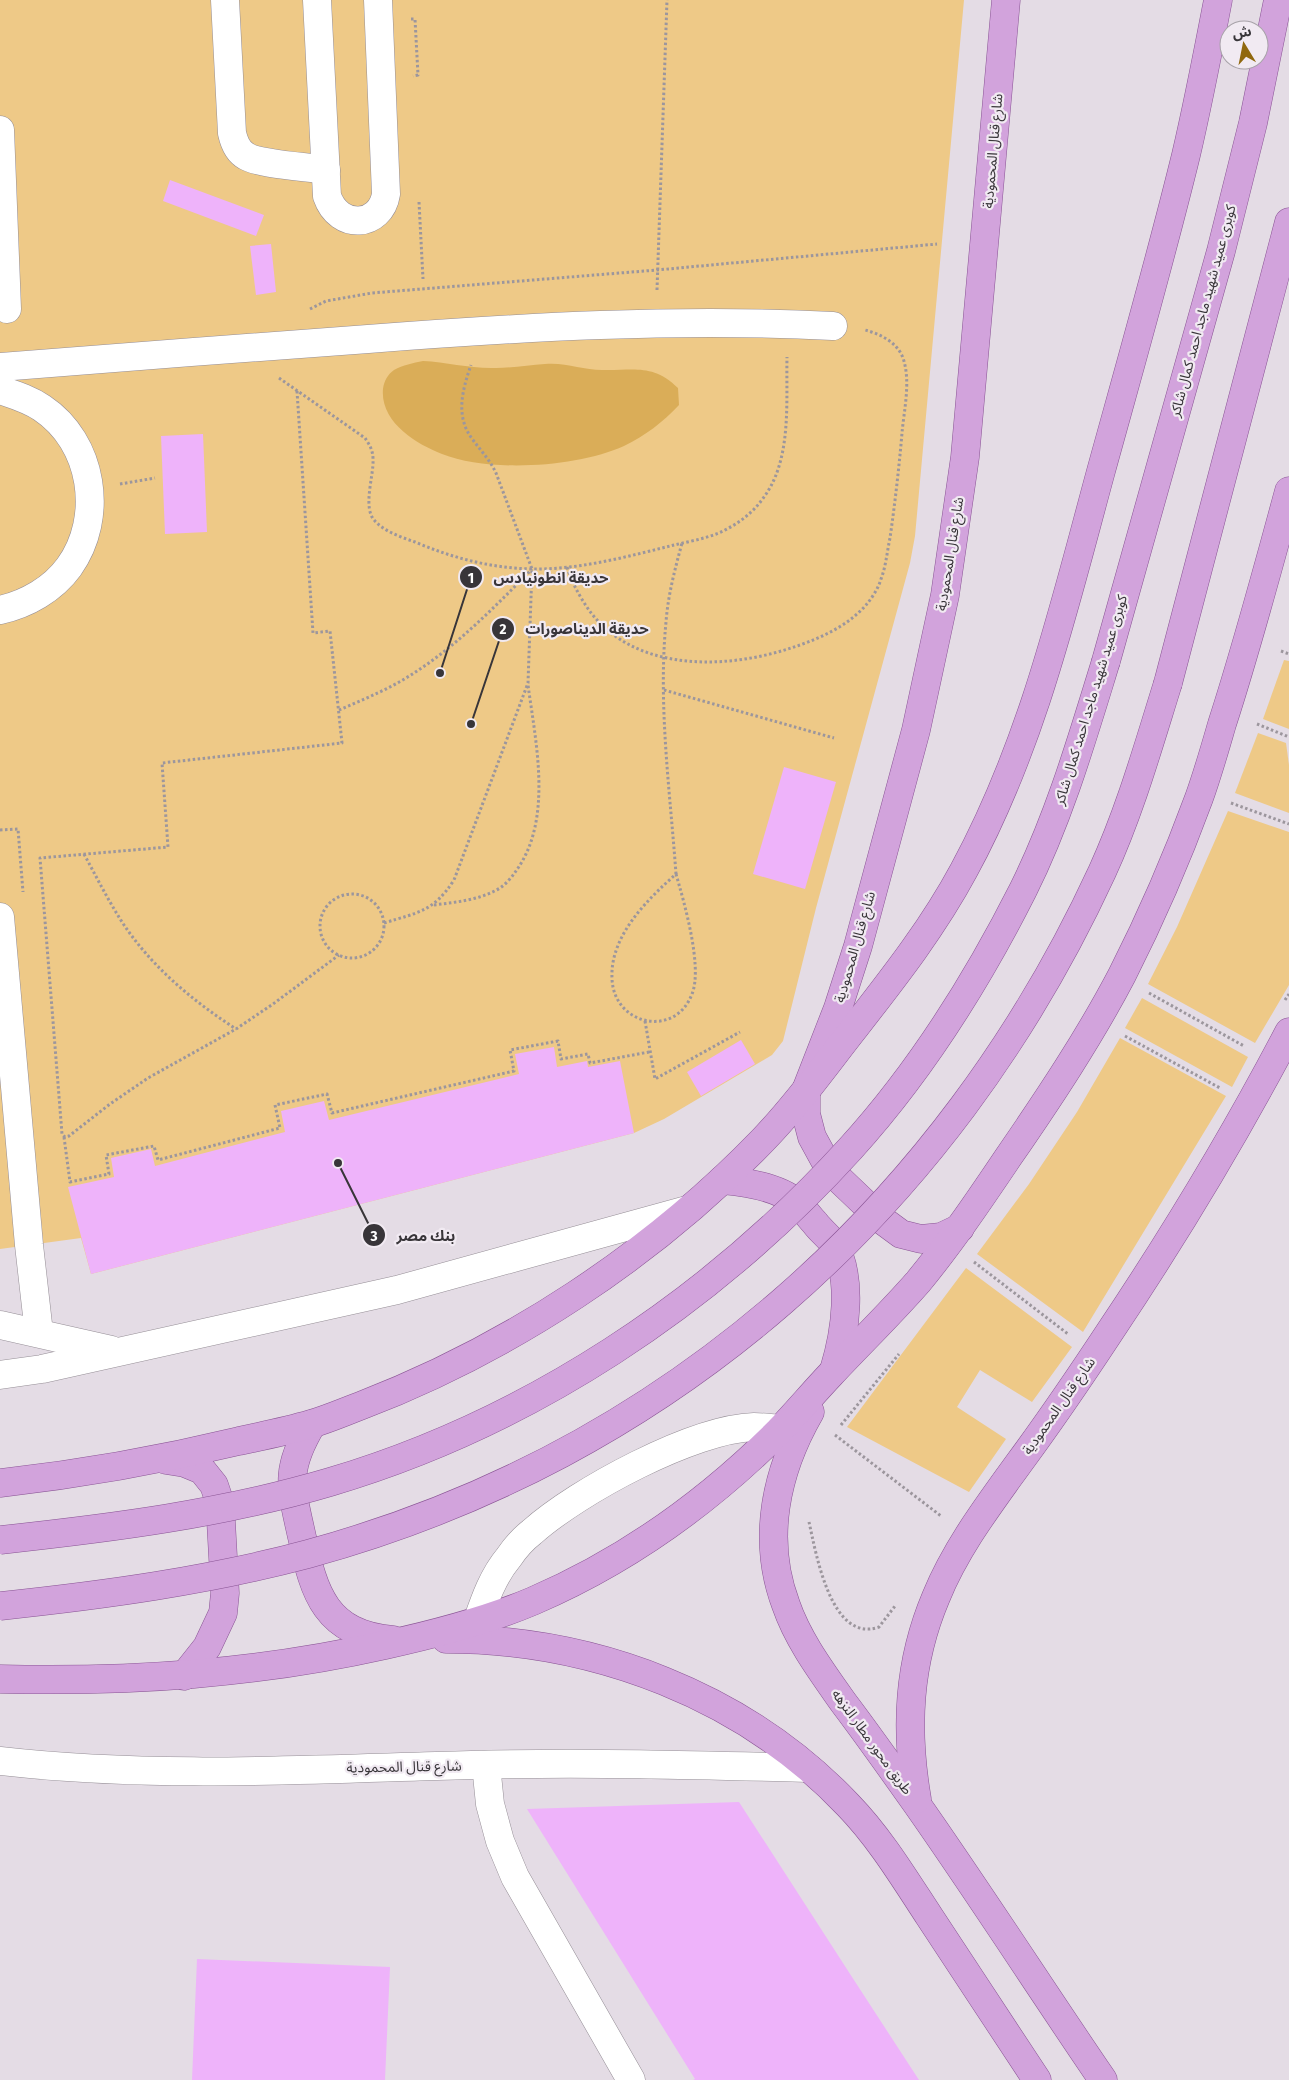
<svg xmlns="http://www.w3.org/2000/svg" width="1289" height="2080" font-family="'Fira Sans Condensed','Noto Sans Arabic',sans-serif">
	<rect width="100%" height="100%" fill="#e4dce5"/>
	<g fill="#eec987">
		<polygon points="0,0 964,0 915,536 910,563 816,908 783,1041 772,1055 664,1119 634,1133 91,1274 81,1238 0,1249"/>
		<polygon points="1284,660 1289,661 1289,729 1263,719"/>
		<polygon points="1258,733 1286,743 1289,765 1289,813 1235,793"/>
		<polygon points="1228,811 1289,832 1289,985 1255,1043 1148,984 1177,927"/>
		<polygon points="1142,998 1248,1057 1232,1087 1125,1028"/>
		<polygon points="1120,1038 1226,1096 1083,1332 977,1254 1029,1184 1077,1112"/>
		<polygon points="966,1268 1072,1347 1032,1402 980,1370 957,1407 1006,1439 969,1492 847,1427"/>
	</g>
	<path fill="#daad58" d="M423 361C447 362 471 369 496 368 512 368 529 365 545 364 565 362 583 370 602 370 633 371 652 363 678 388L679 405C663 422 645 436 624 446 578 467 490 473 442 454 416 444 380 422 383 389 384 381 388 374 394 370 403 365 413 363 423 361Z"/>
	<g fill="#eeb3fa">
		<polygon points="170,180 264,215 256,236 163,201"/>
		<polygon points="271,244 276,292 256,295 250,246"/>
		<polygon points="203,434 207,532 165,534 161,436"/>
		<polygon points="784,767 836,782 805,889 753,874"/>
		<polygon points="741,1040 755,1064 701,1096 687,1072"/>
		<polygon points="554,1047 557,1067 587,1061 588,1067 620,1061 634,1133 91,1274 68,1187 114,1177 111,1158 151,1149 155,1166 285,1132 281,1111 324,1101 329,1120 519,1074 515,1054"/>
		<polygon points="739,1802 852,1977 919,2080 693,2080 695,2079 527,1809"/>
		<polygon points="197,1959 390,1967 385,2080 192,2080"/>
	</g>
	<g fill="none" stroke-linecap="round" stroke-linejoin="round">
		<defs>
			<g id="minor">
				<path d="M225 0 232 133C234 142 237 151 246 156 258 164 309 167 326 170"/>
				<path d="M317 0 327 196C339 231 381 227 386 194L378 0"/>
				<polyline points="0,130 7,309"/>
				<path d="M0 367C123 357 245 348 368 339 523 327 678 318 833 326"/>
				<path d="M0 390C15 395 29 399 42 408 93 442 105 517 69 567 53 589 27 604 0 610"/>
				<polyline points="0,917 29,1245 39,1333"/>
				<polyline points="0,1325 111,1350"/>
				<polyline points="0,1375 42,1369 397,1290 687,1210"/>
				<path d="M477 1622C485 1599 493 1576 509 1557 515 1548 523 1539 532 1532 578 1491 693 1429 754 1427 763 1427 772 1428 781 1429"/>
				<path d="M0 1761C157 1779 314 1769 471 1765 583 1762 696 1765 808 1768"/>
				<polyline points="486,1765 490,1804 500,1841 515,1877 631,2080"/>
			</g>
			<g id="major">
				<polyline points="1106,661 1221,251 1253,123 1278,0"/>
				<polyline points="1168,683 1289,222"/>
				<path d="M722 1180C745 1182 779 1187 797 1203 804 1209 809 1217 815 1223 820 1230 828 1236 833 1243 854 1278 845 1334 834 1370"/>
				<polyline points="960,1228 941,1237 921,1239 901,1234 882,1220 839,1179 824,1159 812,1137 806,1114 806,1090 838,1008 858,946 916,730 945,595 965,457 1006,0"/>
				<path d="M810 1412C776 1471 761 1539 786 1605 798 1640 822 1672 843 1702 868 1735 892 1769 916 1803 980 1894 1040 1988 1103 2080"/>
				<path d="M312 1424C284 1471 291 1487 302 1537 314 1594 326 1634 393 1640"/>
				<polyline points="166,1460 185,1463 202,1470 214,1485 220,1503 225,1593 223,1613 207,1647 184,1676"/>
				<path d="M0 1483C81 1474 160 1460 239 1441 263 1436 287 1431 311 1424 328 1419 344 1412 360 1406 509 1349 652 1255 763 1140 797 1105 826 1064 856 1026 895 976 934 926 964 870 1032 745 1064 607 1101 471 1130 366 1160 261 1186 155 1198 104 1208 52 1218 0"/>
				<path d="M446 1639C595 1639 745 1696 848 1805 880 1838 904 1878 929 1916 965 1971 1001 2025 1037 2080"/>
				<path d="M0 1679C133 1682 255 1674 385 1645 435 1634 486 1621 533 1601 626 1561 708 1502 779 1431 797 1412 814 1392 831 1374 860 1343 890 1314 918 1282 951 1242 980 1199 1009 1156 1049 1098 1089 1038 1122 975 1151 918 1177 858 1199 798 1208 773 1215 748 1222 724 1247 647 1268 568 1289 491"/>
				<path d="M917 1799C905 1729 908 1663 936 1597 956 1548 988 1506 1019 1463 1050 1421 1080 1377 1109 1333 1174 1236 1235 1135 1289 1032"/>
			</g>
		</defs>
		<use href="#minor" stroke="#958e96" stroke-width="29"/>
		<use href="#major" stroke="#895494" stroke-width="29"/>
		<g stroke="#9c969d" stroke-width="3" stroke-dasharray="2.5 2.5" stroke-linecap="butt">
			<polyline points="411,19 415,19 418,75 413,76"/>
			<polyline points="419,202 423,279"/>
			<polyline points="657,290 667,0"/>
			<polyline points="310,309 326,301 372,293 657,270 937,244"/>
			<path d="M279 378 365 438C369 444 373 450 373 459 374 476 362 508 375 521 385 532 401 537 415 542 453 558 490 568 532 569 577 570 626 557 670 546 686 542 705 539 721 532 738 524 753 513 764 497 792 459 786 402 787 357"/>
			<polyline points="297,391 313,633 330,631 342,743 162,763 168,847 40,858 62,1134 65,1137 69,1136 110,1104 148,1078 236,1029 273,1004 339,955"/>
			<polyline points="120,484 155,478"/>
			<path d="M567 567C571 579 576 590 583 601 625 671 718 671 788 649 816 640 846 628 866 605 872 598 878 589 881 579 886 566 887 552 890 538 895 503 899 468 902 433 904 410 911 381 903 358 897 342 880 334 865 330"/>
			<polyline points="1281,651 1289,654"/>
			<polyline points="664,690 834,738"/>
			<path d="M339 710C355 703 372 696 388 688 443 660 489 613 532 569"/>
			<polyline points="1257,724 1289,737"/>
			<polyline points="1231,803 1289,824"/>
			<polyline points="0,830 18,829 23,892"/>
			<path d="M84 854C97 878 109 902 124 925 153 968 193 1001 236 1029"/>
			<path d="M676 874C684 902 703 967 692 994 675 1039 613 1025 612 978 610 936 647 900 676 874Z"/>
			<path d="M676 874C670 791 658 705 666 622 668 595 675 569 682 543"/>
			<circle cx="352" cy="926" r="32"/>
			<path d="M434 905C457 902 480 900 500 888 506 884 512 877 516 871 553 820 536 744 528 685"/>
			<path d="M384 923C419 912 433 912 454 880L528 683 532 569 496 473C490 460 481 451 473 440 455 417 462 391 471 365"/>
			<polyline points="1149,993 1244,1046"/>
			<polyline points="1285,1000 1289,994"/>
			<polyline points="645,1021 655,1079 740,1032"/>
			<polyline points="1125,1036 1220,1088"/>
			<polyline points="64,1137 70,1182 109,1174 106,1155 154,1146 158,1160 280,1128 275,1105 327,1094 332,1113 514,1071 510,1050 558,1041 561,1059 588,1054 590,1063 649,1052"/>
			<polyline points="974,1262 1068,1334"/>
			<polyline points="841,1425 899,1354"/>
			<polyline points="835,1435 941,1516"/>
			<path d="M809 1522C816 1553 831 1644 879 1627L895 1606"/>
		</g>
		<use href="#minor" stroke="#fff" stroke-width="28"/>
		<use href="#major" stroke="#d2a3dc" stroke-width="28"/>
		<defs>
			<g id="major-bridge">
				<path d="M0 1540C111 1528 222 1514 330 1482 529 1423 710 1303 850 1149 920 1072 976 983 1023 890 1059 818 1082 739 1106 661"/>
				<path d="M0 1606C104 1595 207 1581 308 1554 667 1456 947 1208 1102 872 1130 811 1148 747 1168 683"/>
			</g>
		</defs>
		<use href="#major-bridge" stroke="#895494" stroke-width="29" stroke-linecap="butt"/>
		<use href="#major-bridge" stroke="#d2a3dc" stroke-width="28"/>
	</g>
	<g text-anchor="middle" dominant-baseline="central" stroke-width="4.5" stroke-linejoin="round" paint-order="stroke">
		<g font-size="14" fill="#383539" stroke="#f1eaf2">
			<text transform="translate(993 151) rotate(-85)">شارع قنال المحمودية</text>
			<text transform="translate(1203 311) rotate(-75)">كوبرى عميد شهيد ماجد احمد كمال شاكر</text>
			<text transform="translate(950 554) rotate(-81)">شارع قنال المحمودية</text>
			<text transform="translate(1091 700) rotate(-73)">كوبرى عميد شهيد ماجد احمد كمال شاكر</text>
			<text transform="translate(855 947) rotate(-74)">شارع قنال المحمودية</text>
			<text transform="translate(1059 1406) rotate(-55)">شارع قنال المحمودية</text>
			<text transform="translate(872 1742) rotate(54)">طريق محور مطار النزهه</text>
			<text transform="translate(404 1767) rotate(-1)">شارع قنال المحمودية</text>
		</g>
	</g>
	<path fill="none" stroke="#383539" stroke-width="2" d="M440 673L471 577M471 724L503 629M338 1163L374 1235"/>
	<g fill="#383539" stroke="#f1eaf2" stroke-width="2">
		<circle cx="440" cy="673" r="5"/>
		<circle cx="471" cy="724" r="5"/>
		<circle cx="338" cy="1163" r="5"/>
		<circle cx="471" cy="577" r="12"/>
		<circle cx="503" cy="629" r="12"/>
		<circle cx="374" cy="1235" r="12"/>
	</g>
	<g font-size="15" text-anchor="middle" font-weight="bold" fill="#fff">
		<text x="471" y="583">1</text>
		<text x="503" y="634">2</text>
		<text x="374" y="1241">3</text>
	</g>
	<g font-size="15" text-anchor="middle" font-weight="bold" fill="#383539" stroke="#f1eaf2" stroke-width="4.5" stroke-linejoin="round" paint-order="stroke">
		<text x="551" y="583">حديقة انطونيادس</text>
		<text x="587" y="634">حديقة الديناصورات</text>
		<text x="426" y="1241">بنك مصر</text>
	</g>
	<g transform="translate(1244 45) rotate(350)"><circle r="24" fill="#f1eaf2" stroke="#a7a2a8"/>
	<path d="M0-4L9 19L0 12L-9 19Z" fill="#90680e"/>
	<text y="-8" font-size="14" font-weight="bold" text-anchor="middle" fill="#383539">ش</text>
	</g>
</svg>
